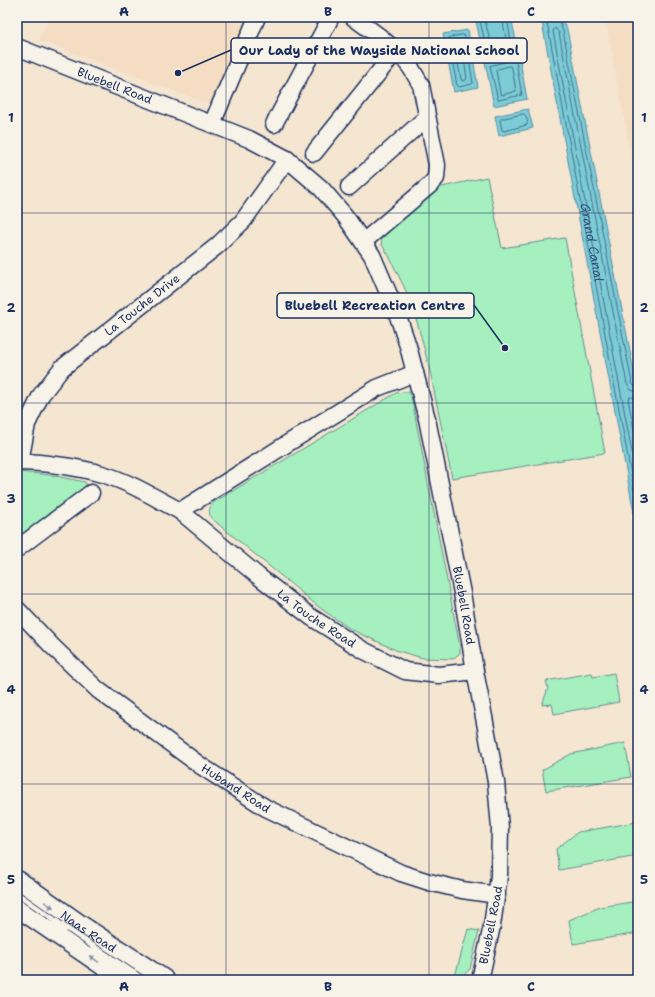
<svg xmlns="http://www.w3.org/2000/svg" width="655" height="997" font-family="'Shantell Sans',sans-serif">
	<rect width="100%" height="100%" fill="#f5e6d2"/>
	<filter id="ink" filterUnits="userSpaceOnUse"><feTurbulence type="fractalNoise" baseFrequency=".025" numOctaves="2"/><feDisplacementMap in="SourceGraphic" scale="8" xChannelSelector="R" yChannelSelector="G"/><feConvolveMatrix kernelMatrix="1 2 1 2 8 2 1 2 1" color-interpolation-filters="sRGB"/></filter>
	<g filter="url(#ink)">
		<g fill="#f4ddc3">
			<polygon points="49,17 248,17 244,38 214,106 39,40"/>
			<polygon points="605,17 638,17 638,192"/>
		</g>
		<g fill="#a6f0bf" stroke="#60908e">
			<polygon points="487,177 502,248 565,238 605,453 452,478 430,371 418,325 405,289 388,254 382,245 381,240 383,232 433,189"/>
			<path d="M403 392H409L411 395 460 647V653L453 659 423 658 398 651 350 629 320 608 211 518C208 511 209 508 214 502L396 393Z"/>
			<polygon points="17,472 51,475 85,482 88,488 17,541"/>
			<polygon points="592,673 593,677 614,673 619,702 554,714 552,704 542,705 548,688 546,681"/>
			<polygon points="625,743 631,777 546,791 542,770 571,754"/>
			<polygon points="637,822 638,829 638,856 559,870 556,849 578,832"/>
			<polygon points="638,901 638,933 573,944 569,920 600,907"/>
			<polygon points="468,929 479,931 470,969 458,980 454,980"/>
		</g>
		<g fill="#7cccd6" stroke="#558da6">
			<polygon points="475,17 511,17 517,45 483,53"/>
			<polygon points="541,17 560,17 567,29 638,392 638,534"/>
			<polygon points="468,30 478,87 454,92 443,34"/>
			<polygon points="519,55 527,99 494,106 485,62"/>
			<polygon points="528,109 533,128 499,136 495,116"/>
		</g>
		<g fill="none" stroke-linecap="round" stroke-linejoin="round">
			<g stroke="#426e8e" stroke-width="1">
				<polyline points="479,17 486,46 488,48 511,42 507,17"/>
				<polyline points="484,17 490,40 492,42 506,38 502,17"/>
				<polyline points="546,17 638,511"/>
				<polyline points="557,17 563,31 632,383 634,386 638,387"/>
				<polygon points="463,35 465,37 473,83 472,84 459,87 457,85 448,39 450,37"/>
				<polygon points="456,41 459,41 461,42 467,78 466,80 462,81 461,79 454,43"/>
				<polygon points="514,60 516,62 522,95 498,100 490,66"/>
				<polygon points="510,66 512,68 516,91 502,95 500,93 496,70"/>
				<path d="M524 114C527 116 528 122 527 125L504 131 502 130 500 121 501 119Z"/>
				<path id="s1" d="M638 392 631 390 627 384 559 33 555 28 553 31 638 484"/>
				<polyline points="638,398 630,397 628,399 638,451"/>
			</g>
			<defs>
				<g id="street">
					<polyline points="353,17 380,37 400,54 411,68 421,85 437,165 436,178 430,185 363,242"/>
					<path id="s2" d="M17 47 249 139 287 159 321 188 345 216 372 255 398 316 408 346 427 419 462 593 475 671 484 717 496 782 500 828 499 876 492 926 480 980"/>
					<polyline points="212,124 257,17"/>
					<polyline points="274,124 331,17"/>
					<polyline points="314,153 396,51"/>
					<polyline points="349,187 427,117"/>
					<path d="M17 462C42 462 78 467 102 474 130 482 155 498 180 511L285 445 377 388 415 373"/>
					<path id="s3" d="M20 462 27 424 41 395 62 368 217 246 243 221 287 159"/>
					<path id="s4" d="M180 511 258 576 311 617 363 650 405 671 439 675 475 671"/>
					<polyline points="17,549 91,493"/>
					<path id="s5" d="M17 609 52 646 98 690 201 766 266 808 401 873 429 882 462 890 497 895"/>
				</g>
				<g id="secondary">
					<path id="s6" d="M17 882 82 928 162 980"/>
					<polyline points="17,905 127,980"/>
				</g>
			</defs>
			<use href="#street" stroke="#1b2f5e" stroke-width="19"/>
			<use href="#secondary" stroke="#1b2f5e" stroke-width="25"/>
			<use href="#street" stroke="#f7f3e8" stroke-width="16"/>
			<use href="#secondary" stroke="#f7f3e8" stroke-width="22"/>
			<g stroke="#1b2f5e" stroke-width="1">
				<polyline points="17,890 73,929 150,980"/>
				<polyline points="17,897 51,921"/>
				<polyline points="67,932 90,948"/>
			</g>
		</g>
		<defs><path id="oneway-solid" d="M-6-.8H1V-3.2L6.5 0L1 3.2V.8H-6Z"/></defs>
		<g fill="#8991a3">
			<use href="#oneway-solid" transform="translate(49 905) rotate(35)"/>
			<use href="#oneway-solid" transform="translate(94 959) rotate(-146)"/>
		</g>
	</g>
	<path fill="none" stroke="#1b2f5e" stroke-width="1" stroke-opacity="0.55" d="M226 17V980M429 17V980M17 213H638M17 403H638M17 594H638M17 784H638"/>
	<g text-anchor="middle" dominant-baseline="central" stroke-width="3.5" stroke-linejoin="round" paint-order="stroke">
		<g font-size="12" fill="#1b2f5e" stroke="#f7f3e8">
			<text stroke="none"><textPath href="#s2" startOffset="105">Bluebell Road</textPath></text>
			<text stroke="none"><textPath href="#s3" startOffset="207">La Touche Drive</textPath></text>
			<text stroke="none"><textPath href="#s2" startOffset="785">Bluebell Road</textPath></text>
			<text stroke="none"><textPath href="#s4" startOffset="174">La Touche Road</textPath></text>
			<text stroke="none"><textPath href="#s5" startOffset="284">Huband Road</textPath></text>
			<text transform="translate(491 925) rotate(-79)">Bluebell Road</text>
			<text stroke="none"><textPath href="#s6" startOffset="87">Naas Road</textPath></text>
		</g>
		<g font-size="13" font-style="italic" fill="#33567c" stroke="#f7f3e8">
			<text stroke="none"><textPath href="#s1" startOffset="597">Grand Canal</textPath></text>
		</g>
	</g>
	<path fill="none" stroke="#1b2f5e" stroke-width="1.5" d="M178 73L231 50M505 348L474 305"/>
	<g fill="#1b2f5e" stroke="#f7f3e8" stroke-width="1.5">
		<circle cx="178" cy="73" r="4"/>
		<circle cx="505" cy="348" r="4"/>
	</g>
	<g fill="#f7f3e8" stroke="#1b2f5e" stroke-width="1.5">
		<rect x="231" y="38" width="296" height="25" rx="4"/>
		<rect x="277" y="293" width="197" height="25" rx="4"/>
	</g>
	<g font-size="13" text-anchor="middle" font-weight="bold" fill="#1b2f5e">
		<text x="379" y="55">Our Lady of the Wayside National School</text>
		<text x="375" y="310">Bluebell Recreation Centre</text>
	</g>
	<rect width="655" height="997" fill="none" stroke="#f7f3e8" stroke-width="44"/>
	<rect x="22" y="22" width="611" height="953" fill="none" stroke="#1b2f5e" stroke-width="1.5"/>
	<g font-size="13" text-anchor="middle" font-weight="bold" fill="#1b2f5e">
		<text x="124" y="16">A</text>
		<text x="328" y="16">B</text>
		<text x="531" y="16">C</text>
		<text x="11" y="122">1</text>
		<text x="644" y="122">1</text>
		<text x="11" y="312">2</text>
		<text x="644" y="312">2</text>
		<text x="11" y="503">3</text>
		<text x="644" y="503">3</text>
		<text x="11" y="694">4</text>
		<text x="644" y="694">4</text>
		<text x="11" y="884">5</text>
		<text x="644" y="884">5</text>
		<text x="124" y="991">A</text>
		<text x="328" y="991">B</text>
		<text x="531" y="991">C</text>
	</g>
</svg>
